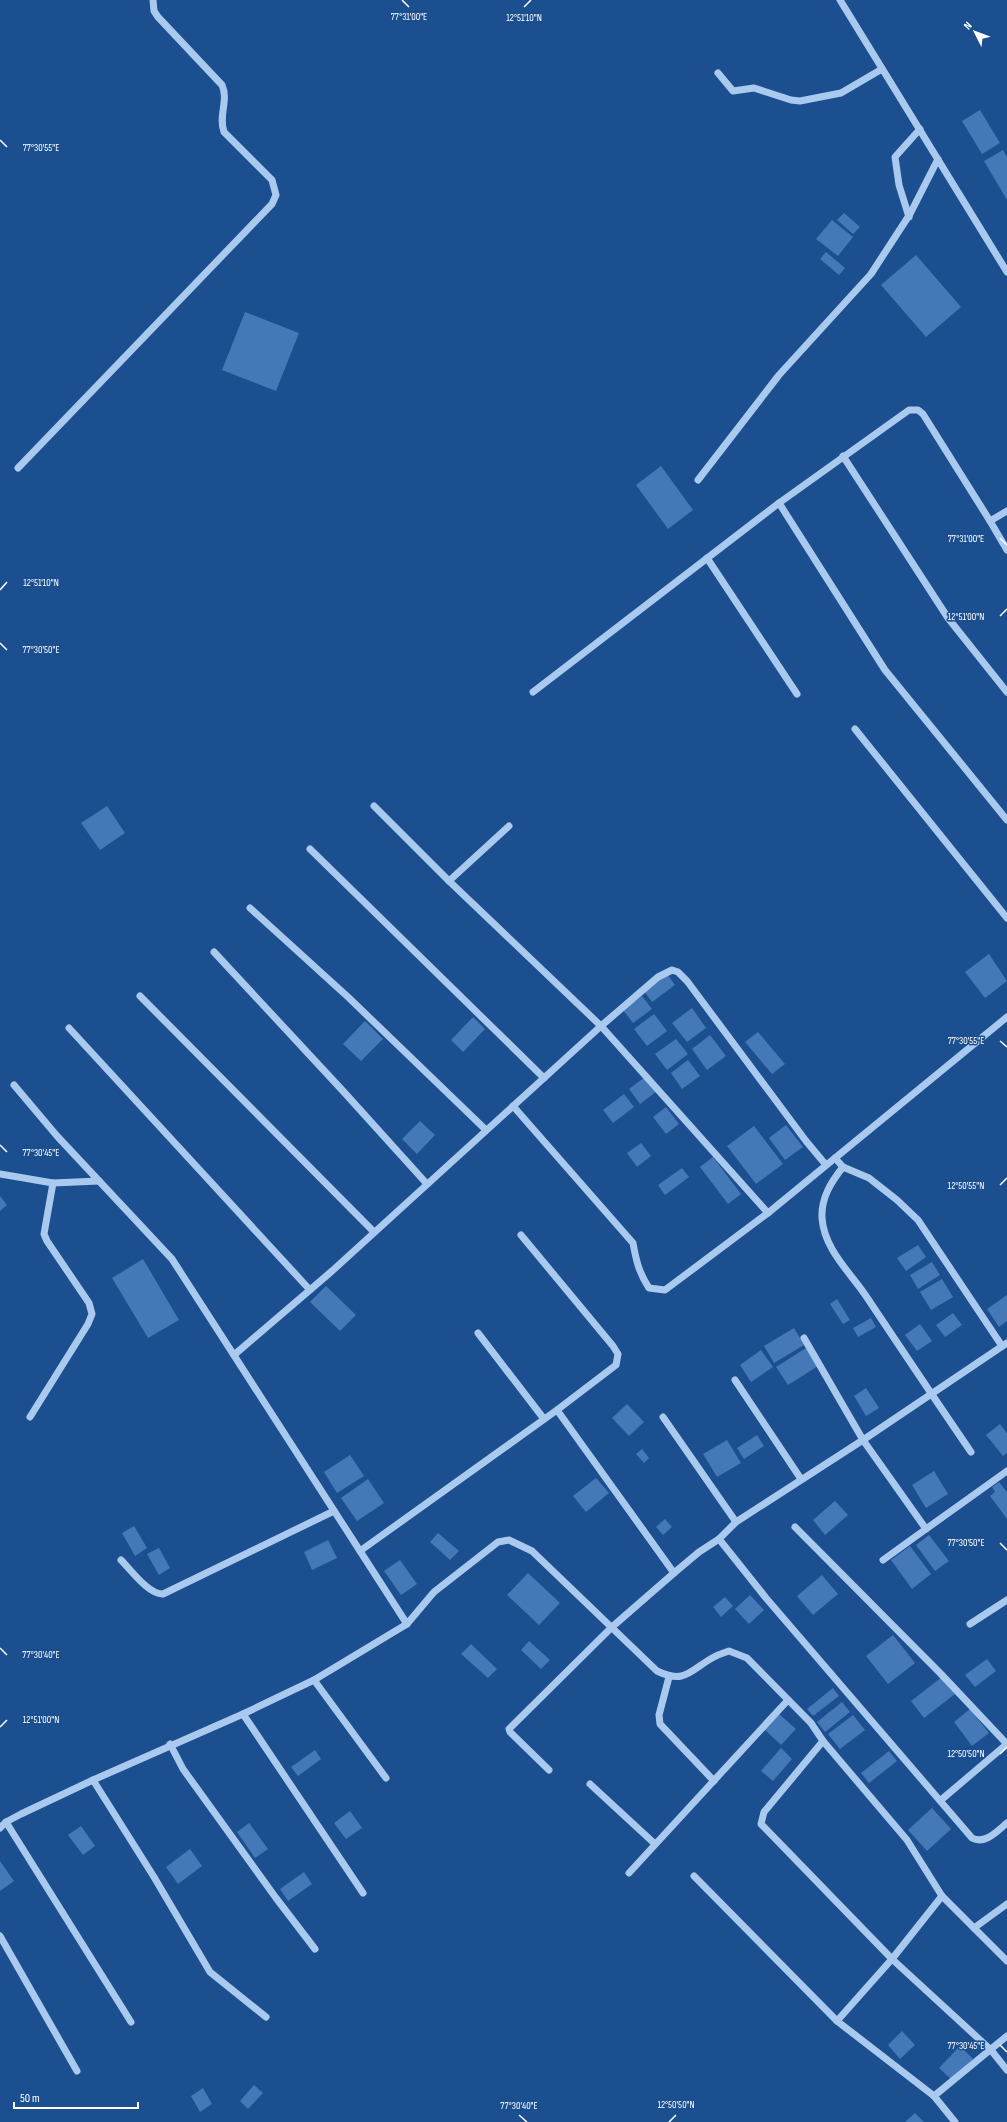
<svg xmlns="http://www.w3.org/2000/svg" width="1007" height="2122" font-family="'Sofia Sans Condensed',sans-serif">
	<rect width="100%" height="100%" fill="#1b4f8f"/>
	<g fill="#4478b7">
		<polygon points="980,110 1000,143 982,154 962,121"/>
		<polygon points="1003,150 1007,157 1007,200 984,161"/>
		<polygon points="844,213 860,227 853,234 837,220"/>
		<polygon points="832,220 853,237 838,256 816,239"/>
		<polygon points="826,252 845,268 839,275 820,259"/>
		<polygon points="916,255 961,307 926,337 881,285"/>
		<polygon points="245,312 299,333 276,391 222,370"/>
		<polygon points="661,466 693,510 668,529 636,485"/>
		<polygon points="107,806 125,833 100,850 81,823"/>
		<polygon points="989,954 1007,981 985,998 965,972"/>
		<polygon points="667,974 675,985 652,1002 644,991"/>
		<polygon points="642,996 652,1009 633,1023 623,1010"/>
		<polygon points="692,1008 706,1028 687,1042 672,1023"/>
		<polygon points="654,1014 667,1031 647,1046 634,1029"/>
		<polygon points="473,1017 485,1029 463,1052 451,1040"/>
		<polygon points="365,1021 383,1039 361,1061 343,1044"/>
		<polygon points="758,1032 785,1064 772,1074 745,1042"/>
		<polygon points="710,1035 726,1056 707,1070 692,1049"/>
		<polygon points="676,1039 688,1054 667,1070 655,1054"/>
		<polygon points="688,1060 700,1076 682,1089 671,1073"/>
		<polygon points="645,1077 656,1092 640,1104 629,1089"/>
		<polygon points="624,1094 634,1107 613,1123 603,1110"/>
		<polygon points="666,1107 679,1124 666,1134 653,1117"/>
		<polygon points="420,1121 435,1135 417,1154 402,1139"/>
		<polygon points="786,1125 803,1147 785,1160 769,1138"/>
		<polygon points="754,1126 783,1164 756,1184 727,1146"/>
		<polygon points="641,1143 651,1156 637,1167 627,1153"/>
		<polygon points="713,1157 741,1194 728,1204 700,1167"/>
		<polygon points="682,1168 689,1177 665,1195 658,1185"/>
		<polygon points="0,1196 7,1205 0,1211"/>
		<polygon points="918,1245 926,1257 906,1271 897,1258"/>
		<polygon points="143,1259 179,1320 148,1338 112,1278"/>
		<polygon points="932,1262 940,1275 918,1289 910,1275"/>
		<polygon points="942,1279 953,1297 931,1310 920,1292"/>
		<polygon points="326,1286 356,1315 340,1331 310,1302"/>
		<polygon points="1007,1295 1007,1321 999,1327 987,1309"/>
		<polygon points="837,1299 850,1320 843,1324 830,1304"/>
		<polygon points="953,1313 962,1325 945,1337 936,1325"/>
		<polygon points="871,1318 876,1327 858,1337 853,1328"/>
		<polygon points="920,1324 932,1341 917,1351 905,1335"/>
		<polygon points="794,1328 804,1345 774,1363 764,1346"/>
		<polygon points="806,1348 818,1366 788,1385 776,1367"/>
		<polygon points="761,1350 773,1367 751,1382 740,1365"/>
		<polygon points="866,1388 879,1408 866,1416 854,1396"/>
		<polygon points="627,1404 644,1422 629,1436 612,1418"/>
		<polygon points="1000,1424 1007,1433 1007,1453 1003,1456 986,1435"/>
		<polygon points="757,1435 764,1446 744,1459 737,1448"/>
		<polygon points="727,1440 741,1463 717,1477 703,1454"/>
		<polygon points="642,1449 649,1458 644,1463 636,1454"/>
		<polygon points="350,1455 364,1476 337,1493 324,1472"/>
		<polygon points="934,1471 948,1494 926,1508 912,1485"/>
		<polygon points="596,1478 609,1493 586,1512 573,1496"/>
		<polygon points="368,1479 384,1503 357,1521 341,1498"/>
		<polygon points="999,1482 1007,1492 1007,1519 990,1496 995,1492 992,1487"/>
		<polygon points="835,1501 848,1515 825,1535 813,1520"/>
		<polygon points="665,1519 672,1527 663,1535 656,1527"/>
		<polygon points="134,1526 147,1548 135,1556 122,1533"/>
		<polygon points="438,1533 459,1551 450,1560 430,1542"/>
		<polygon points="929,1535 949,1561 935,1571 916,1545"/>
		<polygon points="328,1540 337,1558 312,1570 304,1552"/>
		<polygon points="910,1546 931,1574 912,1589 891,1560"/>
		<polygon points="159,1548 170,1568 159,1575 147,1554"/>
		<polygon points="400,1560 417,1584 401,1595 384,1571"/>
		<polygon points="528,1573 560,1603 539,1625 507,1595"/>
		<polygon points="822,1575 838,1594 813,1615 797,1596"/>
		<polygon points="750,1595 764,1610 749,1624 735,1609"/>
		<polygon points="725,1597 733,1606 721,1617 713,1607"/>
		<polygon points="893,1635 915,1663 888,1684 866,1656"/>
		<polygon points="529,1641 550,1660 541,1669 521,1650"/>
		<polygon points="471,1644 497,1669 488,1678 461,1654"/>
		<polygon points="987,1659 996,1671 975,1687 965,1675"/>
		<polygon points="942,1677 955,1694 924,1718 911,1701"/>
		<polygon points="833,1688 839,1696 813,1716 807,1709"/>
		<polygon points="842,1702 850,1712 825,1732 817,1722"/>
		<polygon points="970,1709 989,1733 972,1746 954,1722"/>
		<polygon points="778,1713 796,1729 781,1745 764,1729"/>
		<polygon points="853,1715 865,1730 840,1749 828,1734"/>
		<polygon points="781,1748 792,1759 773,1781 761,1771"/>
		<polygon points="315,1750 321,1759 298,1776 291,1767"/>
		<polygon points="889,1751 897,1761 869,1783 861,1773"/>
		<polygon points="932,1808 951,1829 927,1851 908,1830"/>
		<polygon points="350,1811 362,1828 346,1839 334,1823"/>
		<polygon points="249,1823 268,1849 255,1858 237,1832"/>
		<polygon points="81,1826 95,1846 83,1855 68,1835"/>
		<polygon points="190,1849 202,1866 178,1884 166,1867"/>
		<polygon points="0,1861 14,1881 0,1891"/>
		<polygon points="304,1872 312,1884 288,1901 280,1889"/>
		<polygon points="902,2031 915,2045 900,2059 888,2045"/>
		<polygon points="960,2046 973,2059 952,2080 939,2068"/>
		<polygon points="254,2085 263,2093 248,2109 240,2101"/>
		<polygon points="203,2088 212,2104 200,2112 191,2096"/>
		<polygon points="915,2113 924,2122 905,2122"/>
	</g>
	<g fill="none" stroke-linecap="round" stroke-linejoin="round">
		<g stroke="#a9c9ee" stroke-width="7">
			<polyline points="840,0 1007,272"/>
			<polyline points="718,73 733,91 754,88 791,100 800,101 841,93 882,69"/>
			<polyline points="909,217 899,185 895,157 920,129"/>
			<polyline points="843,456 948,618 1007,692"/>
			<path d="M18 468 272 204 276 195 272 180 224 132C218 116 229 100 222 85L158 17 154 11 153 0"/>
			<polyline points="698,480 779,375 871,274 910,214 938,159"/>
			<polyline points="779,503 885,670 1007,820"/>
			<polyline points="990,521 1007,550"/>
			<polyline points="707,558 797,694"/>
			<polyline points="533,692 779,503 909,410 918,410 923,414 990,521 1007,511"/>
			<polyline points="855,729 1007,918"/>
			<polyline points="374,806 449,881"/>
			<polyline points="509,826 449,881 601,1026 768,1213 1007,1017"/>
			<polyline points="310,849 544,1078"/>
			<polyline points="250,908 348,997 486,1130"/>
			<polyline points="214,952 343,1091 427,1184"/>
			<polyline points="140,996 374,1232"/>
			<polyline points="69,1028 310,1290"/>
			<polyline points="14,1085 57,1136 172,1259 407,1624"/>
			<path d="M513 1106 633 1243C636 1260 639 1273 649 1288L665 1290 768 1213"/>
			<polyline points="835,1158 843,1167 869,1178 897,1200 918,1220 1002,1346"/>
			<path d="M843 1167C831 1182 821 1198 822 1218 824 1250 852 1274 868 1299 902 1350 936 1401 971 1452"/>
			<polyline points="0,1174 53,1183 99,1181"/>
			<polyline points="478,1333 544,1419"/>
			<polyline points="804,1338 863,1440 926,1529 883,1560"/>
			<path d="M1007 1343 863 1440 736 1522 719 1539 766 1598 972 1838C985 1845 997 1831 1007 1823"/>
			<polyline points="234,1355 332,1271 601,1026 658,977 672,970 678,972 687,981 806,1141 826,1165"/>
			<polyline points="735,1380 801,1479"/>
			<polyline points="557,1410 674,1573 699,1552 719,1539"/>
			<polyline points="30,1417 88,1324 92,1314 89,1303 47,1241 44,1234 53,1183"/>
			<polyline points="663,1417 736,1522"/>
			<polyline points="795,1527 941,1674 1007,1744"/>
			<polyline points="926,1529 1007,1471"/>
			<polyline points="360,1551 557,1410 616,1365 618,1354 613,1346 521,1235"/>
			<path d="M121 1560C131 1570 149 1595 163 1594L334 1511"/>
			<polyline points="970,1624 1007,1600"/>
			<polyline points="669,1677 659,1715 660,1724 714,1781"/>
			<polyline points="314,1680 386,1778"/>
			<polyline points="243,1714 363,1893"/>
			<polyline points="823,1741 764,1812 761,1824 892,1959 991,2050 1007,2070"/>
			<polyline points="170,1744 183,1769 276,1898 315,1949"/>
			<polyline points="549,1770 510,1732 509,1729 612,1627 674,1573"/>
			<polyline points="93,1780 154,1877 210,1972 266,2017"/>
			<polyline points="590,1784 655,1844"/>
			<polyline points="941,1800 1007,1744"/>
			<polyline points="6,1822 131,2022"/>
			<path d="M0 1828 6 1822 21 1814 93 1780 243 1714 314 1680 407 1624 434 1592 498 1542 509 1540 532 1551 657 1671C686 1685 691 1669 714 1657 719 1654 724 1653 729 1651L747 1658 811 1723 823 1741 907 1840 942 1896 1007 1961"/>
			<polyline points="629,1873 788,1700"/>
			<polyline points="694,1876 837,2021"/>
			<polyline points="942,1896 892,1959 837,2021 934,2096 955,2122"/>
			<polyline points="974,1928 1007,1904"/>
			<polyline points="0,1936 77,2071"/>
			<polyline points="934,2096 1007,2036"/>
		</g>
	</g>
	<path fill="none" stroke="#fff" stroke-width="1.5" d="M402 0 409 7M524 7 531 0M0 140 7 147M1000 538 1007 545M0 590 7 582M1000 616 1007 609M0 643 7 650M1000 1041 1007 1047M0 1145 7 1152M1000 1185 1007 1178M1000 1543 1007 1550M0 1648 7 1655M0 1727 7 1720M1000 1754 1007 1747M1000 2045 1007 2052M519 2115 527 2122M669 2122 676 2115"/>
	<g font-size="10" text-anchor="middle" fill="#fff" stroke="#1b4f8f" stroke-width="3" stroke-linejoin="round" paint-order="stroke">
		<text x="409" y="20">77°31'00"E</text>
		<text x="524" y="21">12°51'10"N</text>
		<text x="41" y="151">77°30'55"E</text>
		<text x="966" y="542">77°31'00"E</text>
		<text x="41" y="586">12°51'10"N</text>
		<text x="966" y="620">12°51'00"N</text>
		<text x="41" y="653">77°30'50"E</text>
		<text x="966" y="1044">77°30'55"E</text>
		<text x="41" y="1156">77°30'45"E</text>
		<text x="966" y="1189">12°50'55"N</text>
		<text x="966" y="1546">77°30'50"E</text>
		<text x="41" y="1658">77°30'40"E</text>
		<text x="41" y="1723">12°51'00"N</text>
		<text x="966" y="1757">12°50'50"N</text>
		<text x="966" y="2049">77°30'45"E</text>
		<text x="676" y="2108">12°50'50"N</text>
		<text x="519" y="2109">77°30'40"E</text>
	</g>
	<g transform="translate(975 32) rotate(312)" stroke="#1b4f8f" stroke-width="3" paint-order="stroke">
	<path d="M0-3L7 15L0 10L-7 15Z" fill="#ffffff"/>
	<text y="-6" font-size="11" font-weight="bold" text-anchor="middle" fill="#ffffff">N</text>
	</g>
	<path d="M14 2102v6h124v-6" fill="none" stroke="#ffffff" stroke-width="2"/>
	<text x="20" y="2102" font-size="12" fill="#ffffff" stroke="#1b4f8f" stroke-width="3" paint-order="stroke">50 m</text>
</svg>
